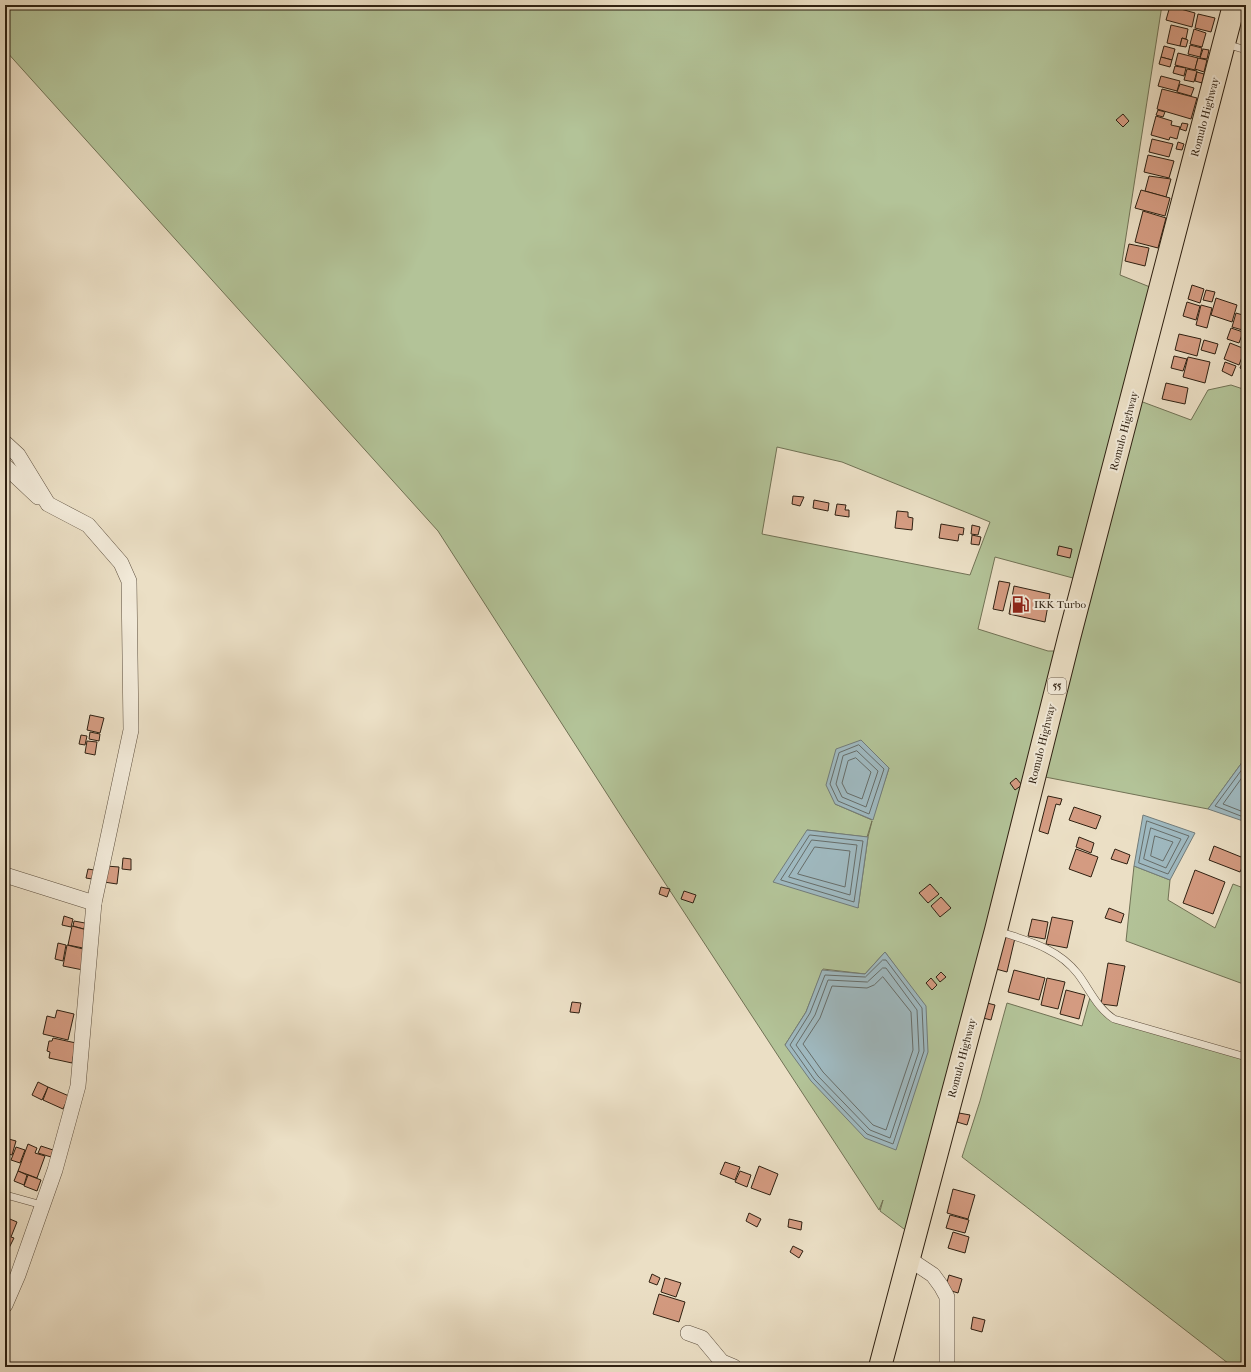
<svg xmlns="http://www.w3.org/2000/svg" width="1251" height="1372" font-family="'IM FELL French Canon',serif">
	<rect width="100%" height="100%" fill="#ebdfc5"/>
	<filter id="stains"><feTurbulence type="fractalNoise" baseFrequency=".005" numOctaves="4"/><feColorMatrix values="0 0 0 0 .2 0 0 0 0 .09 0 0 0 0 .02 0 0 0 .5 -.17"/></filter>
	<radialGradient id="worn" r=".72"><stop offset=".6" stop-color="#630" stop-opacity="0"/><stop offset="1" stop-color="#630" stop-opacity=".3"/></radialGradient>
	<g fill="#b3c398" stroke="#717255" fill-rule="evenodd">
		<path d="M5 5H1162L1120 275 1160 291 1132 398 1191 420 1208 390 1231 385 1246 390V757L1208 809 1035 775 912 1235 880 1211 883 1200 879 1210 625 822 438 531 5 50ZM777 447 842 462 990 522 970 575 762 534ZM995 557 1084 581 1066 651H1048L978 629ZM889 768 872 820 835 804ZM872 821 868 837 858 908 807 830 867 837ZM885 952 901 974 785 1045 806 1012 823 969 865 974Z"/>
		<polygon points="1134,866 1170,880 1168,900 1215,928 1233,884 1246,889 1246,985 1126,941"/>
		<polygon points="1091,994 1119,1021 1246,1057 1246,1367 1233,1367 962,1157 980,1101 1007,1003 1082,1026"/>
	</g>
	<g fill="#9fb9c0" stroke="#727c7a">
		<polygon points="861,740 889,768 873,820 835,804 826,785 836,749"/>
		<polygon points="1246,757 1246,822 1208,809"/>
		<polygon points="1143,815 1195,833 1170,880 1134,866"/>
		<polygon points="807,830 868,837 858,908 773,882"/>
		<polygon points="885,952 926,1006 928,1052 896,1150 865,1138 811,1081 785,1045 806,1012 822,970 865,974"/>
	</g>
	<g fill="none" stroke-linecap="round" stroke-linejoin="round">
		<g stroke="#676d69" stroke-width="1">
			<polygon points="859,745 884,769 869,814 838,801 830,784 839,753"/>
			<polygon points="857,751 878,771 866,807 842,797 836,784 843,756"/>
			<polygon points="856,758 871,772 862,799 847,793 842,783 848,761"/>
			<polyline points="1246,764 1215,806 1246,818"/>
			<polyline points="1246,772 1223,804 1246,813"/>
			<polygon points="1147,821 1189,836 1168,874 1139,863"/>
			<polygon points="1151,828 1181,839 1166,868 1144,859"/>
			<polygon points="810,835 863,841 854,902 781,880"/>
			<polygon points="1155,836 1173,842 1163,861 1151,856"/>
			<polygon points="812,840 857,845 850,895 789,877"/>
			<polygon points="815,847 850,851 845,887 798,874"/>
			<polygon points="883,960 886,960 922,1008 924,1051 893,1144 867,1134 814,1079 790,1045 810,1013 825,975 865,977"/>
			<polygon points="883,968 886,968 917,1010 919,1051 890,1138 870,1130 818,1076 796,1045 815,1015 828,980 867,982"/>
			<polygon points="883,977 911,1012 913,1050 886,1130 873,1125 823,1072 803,1044 820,1018 832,986 867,988 874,985"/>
		</g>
	</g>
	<g fill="#d49b81" stroke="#2f2112">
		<polygon points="1170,6 1195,13 1192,27 1166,20"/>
		<polygon points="1198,14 1215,18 1211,32 1195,28"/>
		<polygon points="1171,25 1188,29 1186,39 1182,38 1180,46 1167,43"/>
		<polygon points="1194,29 1206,33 1202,47 1190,44"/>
		<polygon points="1182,38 1188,40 1186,47 1180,46"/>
		<polygon points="1190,45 1202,48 1200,57 1188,54"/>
		<polygon points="1164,46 1175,49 1172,60 1161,57"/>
		<polygon points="1203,49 1209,50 1207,59 1200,58"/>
		<polygon points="1178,53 1198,58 1195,70 1175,65"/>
		<polygon points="1161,57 1172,60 1170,67 1159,64"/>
		<polygon points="1198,58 1207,60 1204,72 1195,69"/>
		<polygon points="1175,66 1186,68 1184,76 1173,73"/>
		<polygon points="1187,69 1197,71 1194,82 1184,80"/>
		<polygon points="1197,72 1204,74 1202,83 1195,81"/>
		<polygon points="1161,76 1180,81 1177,91 1158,86"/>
		<polygon points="1180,84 1194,88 1191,96 1177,92"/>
		<polygon points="1162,89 1197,98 1191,119 1157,109"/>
		<polygon points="1158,110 1165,112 1163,117 1156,115"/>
		<polygon points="1123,114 1129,121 1123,127 1116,120"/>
		<polygon points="1156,116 1172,121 1171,125 1180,127 1177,139 1170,137 1169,140 1151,135"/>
		<polygon points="1182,123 1188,124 1186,131 1180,129"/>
		<polygon points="1152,139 1173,144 1169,157 1149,152"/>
		<polygon points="1178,142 1184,144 1182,150 1176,149"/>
		<polygon points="1148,155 1174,161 1169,178 1144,172"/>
		<polygon points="1149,176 1171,179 1166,197 1145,191"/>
		<polygon points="1141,190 1170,198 1165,216 1135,208"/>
		<polygon points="1143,211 1166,218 1158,248 1135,242"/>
		<polygon points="1129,244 1149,248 1145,266 1125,261"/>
		<polygon points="1192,285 1204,289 1200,303 1188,299"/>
		<polygon points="1206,290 1215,292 1212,302 1203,300"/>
		<polygon points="1216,298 1237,305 1232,322 1211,315"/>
		<polygon points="1187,302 1200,306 1196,320 1183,316"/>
		<polygon points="1201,305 1212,308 1207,328 1196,325"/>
		<polygon points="1236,313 1246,316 1246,331 1232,327"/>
		<polygon points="1231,328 1243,332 1239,343 1227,339"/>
		<polygon points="1179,334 1201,339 1197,356 1175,350"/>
		<polygon points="1204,340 1218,344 1215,354 1201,350"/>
		<polygon points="1230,343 1245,349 1239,365 1224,359"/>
		<polygon points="1174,356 1187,359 1183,371 1171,368"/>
		<polygon points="1188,357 1210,362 1205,383 1183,377"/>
		<polygon points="1244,358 1246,359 1246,371 1240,368"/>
		<polygon points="1225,362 1236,366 1232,376 1222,371"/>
		<polygon points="1166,383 1188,388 1185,404 1162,399"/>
		<polygon points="793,496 804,497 800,506 792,504"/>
		<polygon points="814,500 829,503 828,511 813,508"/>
		<polygon points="837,504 846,505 845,510 849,510 849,517 835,515"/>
		<polygon points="897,511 908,512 908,517 913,518 912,530 895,528"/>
		<polygon points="941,524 964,528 963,535 959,534 958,541 939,538"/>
		<polygon points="972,525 980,527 978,535 971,534"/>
		<polygon points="972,535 981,537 979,545 971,544"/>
		<polygon points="1059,546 1072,549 1070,558 1057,555"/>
		<polygon points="999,581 1010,583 1003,611 993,609"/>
		<polygon points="1014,586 1050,594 1045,622 1009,614"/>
		<polygon points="90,715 104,718 100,733 87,730"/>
		<polygon points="90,732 100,734 99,741 89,739"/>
		<polygon points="81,735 87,736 85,745 79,744"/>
		<polygon points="87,741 97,742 95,755 85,753"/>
		<polygon points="1016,778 1022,785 1015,790 1010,783"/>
		<polygon points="1048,796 1062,799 1060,805 1056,804 1048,834 1039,831"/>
		<polygon points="1074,807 1101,816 1096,829 1069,820"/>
		<polygon points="1079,837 1094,843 1091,853 1076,847"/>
		<polygon points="1214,846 1246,859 1240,872 1209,860"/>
		<polygon points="1076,849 1098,857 1091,877 1069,869"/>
		<polygon points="1115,849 1130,855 1127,864 1111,859"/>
		<polygon points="123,858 131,859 131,870 122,869"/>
		<polygon points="106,866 119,867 117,884 104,882"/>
		<polygon points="88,869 94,870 92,879 86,878"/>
		<polygon points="1195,870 1225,882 1213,914 1183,903"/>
		<polygon points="930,884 939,894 928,903 919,893"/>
		<polygon points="661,887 670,889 667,897 659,894"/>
		<polygon points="684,891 696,895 693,903 681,899"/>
		<polygon points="941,897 951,908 940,917 931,906"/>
		<polygon points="1109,908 1124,914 1121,923 1105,918"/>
		<polygon points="64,916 73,919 71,927 62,925"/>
		<polygon points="1052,917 1073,921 1067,948 1046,944"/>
		<polygon points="1032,919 1048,922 1045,939 1028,936"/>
		<polygon points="74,921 85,923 84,929 73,926"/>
		<polygon points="72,926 87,930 83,948 68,945"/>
		<polygon points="1004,936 1015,938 1007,972 996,969"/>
		<polygon points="58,943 66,945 63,961 55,959"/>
		<polygon points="67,945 87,950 83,970 63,966"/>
		<polygon points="1108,963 1125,966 1117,1006 1101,1004"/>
		<polygon points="1014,970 1045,978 1039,1000 1008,992"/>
		<polygon points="941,972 946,977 940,982 936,977"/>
		<polygon points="931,978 937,985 932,990 926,983"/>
		<polygon points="1047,978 1065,982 1058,1009 1041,1005"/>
		<polygon points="1066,990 1085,995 1079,1019 1060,1014"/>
		<polygon points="572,1002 581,1003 579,1013 570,1012"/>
		<polygon points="983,1002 995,1005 991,1020 979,1017"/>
		<polygon points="57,1010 74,1014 68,1040 43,1034 47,1016 55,1018"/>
		<polygon points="53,1038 76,1043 72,1063 49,1058 50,1052 47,1051 49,1041 52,1041"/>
		<polygon points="38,1082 48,1087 42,1100 32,1095"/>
		<polygon points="48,1087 69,1096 63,1109 43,1100"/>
		<polygon points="959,1113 970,1115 967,1125 957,1122"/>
		<polygon points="5,1138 16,1141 12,1155 5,1153"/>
		<polygon points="28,1144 37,1148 35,1153 45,1156 37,1178 18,1171"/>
		<polygon points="41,1146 53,1150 51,1157 38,1153"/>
		<polygon points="16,1147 25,1150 20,1163 11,1160"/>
		<polygon points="725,1162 740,1167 735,1180 720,1174"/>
		<polygon points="759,1166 778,1174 770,1195 751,1188"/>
		<polygon points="18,1171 27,1175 24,1185 14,1181"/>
		<polygon points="740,1171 751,1175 747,1187 735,1182"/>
		<polygon points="28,1175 41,1180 37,1191 24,1186"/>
		<polygon points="953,1189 975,1195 968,1219 947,1213"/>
		<polygon points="749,1213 761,1219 757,1227 746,1221"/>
		<polygon points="950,1215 969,1220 965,1233 946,1228"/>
		<polygon points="5,1217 17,1222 11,1237 14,1238 9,1248 5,1247"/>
		<polygon points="789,1219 802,1222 801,1230 788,1227"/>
		<polygon points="953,1232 969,1237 965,1253 948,1248"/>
		<polygon points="793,1246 803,1251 799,1258 790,1252"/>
		<polygon points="652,1274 660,1278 657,1285 649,1282"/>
		<polygon points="949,1275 962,1279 958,1293 945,1289"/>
		<polygon points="665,1278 681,1283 676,1297 661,1292"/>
		<polygon points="659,1294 685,1302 679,1322 653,1314"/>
		<polygon points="973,1317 985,1320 982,1332 971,1329"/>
	</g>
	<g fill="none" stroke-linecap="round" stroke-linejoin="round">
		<defs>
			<g id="service">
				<polyline points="1226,44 1246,50"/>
				<path d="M998 931C1028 941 1058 948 1078 974 1090 990 1097 1008 1114 1019L1246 1057"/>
				<polyline points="6,1195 42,1205"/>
			</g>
			<g id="minor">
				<polyline points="5,443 18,455 48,504 88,525 121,563 129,581 131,730 94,903"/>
				<polyline points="5,466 38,497"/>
				<polyline points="5,875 94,903 78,1086 55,1170 18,1275 5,1305"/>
				<polyline points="909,1259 933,1275 941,1286 947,1297 947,1367"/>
				<polyline points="688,1333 702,1338 722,1362 734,1367"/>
			</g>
			<polyline id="trunk" points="880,1367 996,930 1069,638 1234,5"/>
		</defs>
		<use href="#service" stroke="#5e503f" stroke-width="8"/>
		<use href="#minor" stroke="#5e503f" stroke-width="16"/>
		<use href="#trunk" stroke="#2f2112" stroke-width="24"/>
		<use href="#service" stroke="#f2ead9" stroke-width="7"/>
		<use href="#minor" stroke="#f2ead9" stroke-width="15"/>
		<use href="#trunk" stroke="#ebdfc5" stroke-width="22"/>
	</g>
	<defs>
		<symbol id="fuel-bare" viewBox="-9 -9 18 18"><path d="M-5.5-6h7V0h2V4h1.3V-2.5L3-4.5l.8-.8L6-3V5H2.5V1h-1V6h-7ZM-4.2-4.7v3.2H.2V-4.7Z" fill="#8f2418" stroke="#f2ead9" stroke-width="2.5" paint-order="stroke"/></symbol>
	</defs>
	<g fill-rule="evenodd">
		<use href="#fuel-bare" x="1008" y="592" width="25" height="25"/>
	</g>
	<g text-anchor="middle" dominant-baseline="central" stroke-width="4" stroke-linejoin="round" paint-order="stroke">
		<rect fill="#f2ead9" stroke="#6a5d4e" stroke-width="1" x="1048" y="678" width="18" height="16" rx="3"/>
		<g font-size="10" font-weight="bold" fill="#2f2112">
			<text x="1057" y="686">55</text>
		</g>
		<g font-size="11" fill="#2f2112" stroke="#f2ead9">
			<text transform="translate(1205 117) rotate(-75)">Romulo Highway</text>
			<text transform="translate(1124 431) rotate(-75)">Romulo Highway</text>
			<text transform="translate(1042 744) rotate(-76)">Romulo Highway</text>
			<text transform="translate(962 1058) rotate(-75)">Romulo Highway</text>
		</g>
		<g font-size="11" fill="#2f2112" stroke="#f2ead9" text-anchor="start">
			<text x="1034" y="604">IKK Turbo</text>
		</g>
	</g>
	<rect width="1251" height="1372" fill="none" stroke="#ebdfc5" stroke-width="20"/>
	<rect x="6" y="6" width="1239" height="1360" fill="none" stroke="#2f2112" stroke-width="2"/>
	<rect x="10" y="10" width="1231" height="1352" fill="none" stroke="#2f2112"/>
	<rect width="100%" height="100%" filter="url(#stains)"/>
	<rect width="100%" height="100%" fill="url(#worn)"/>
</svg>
